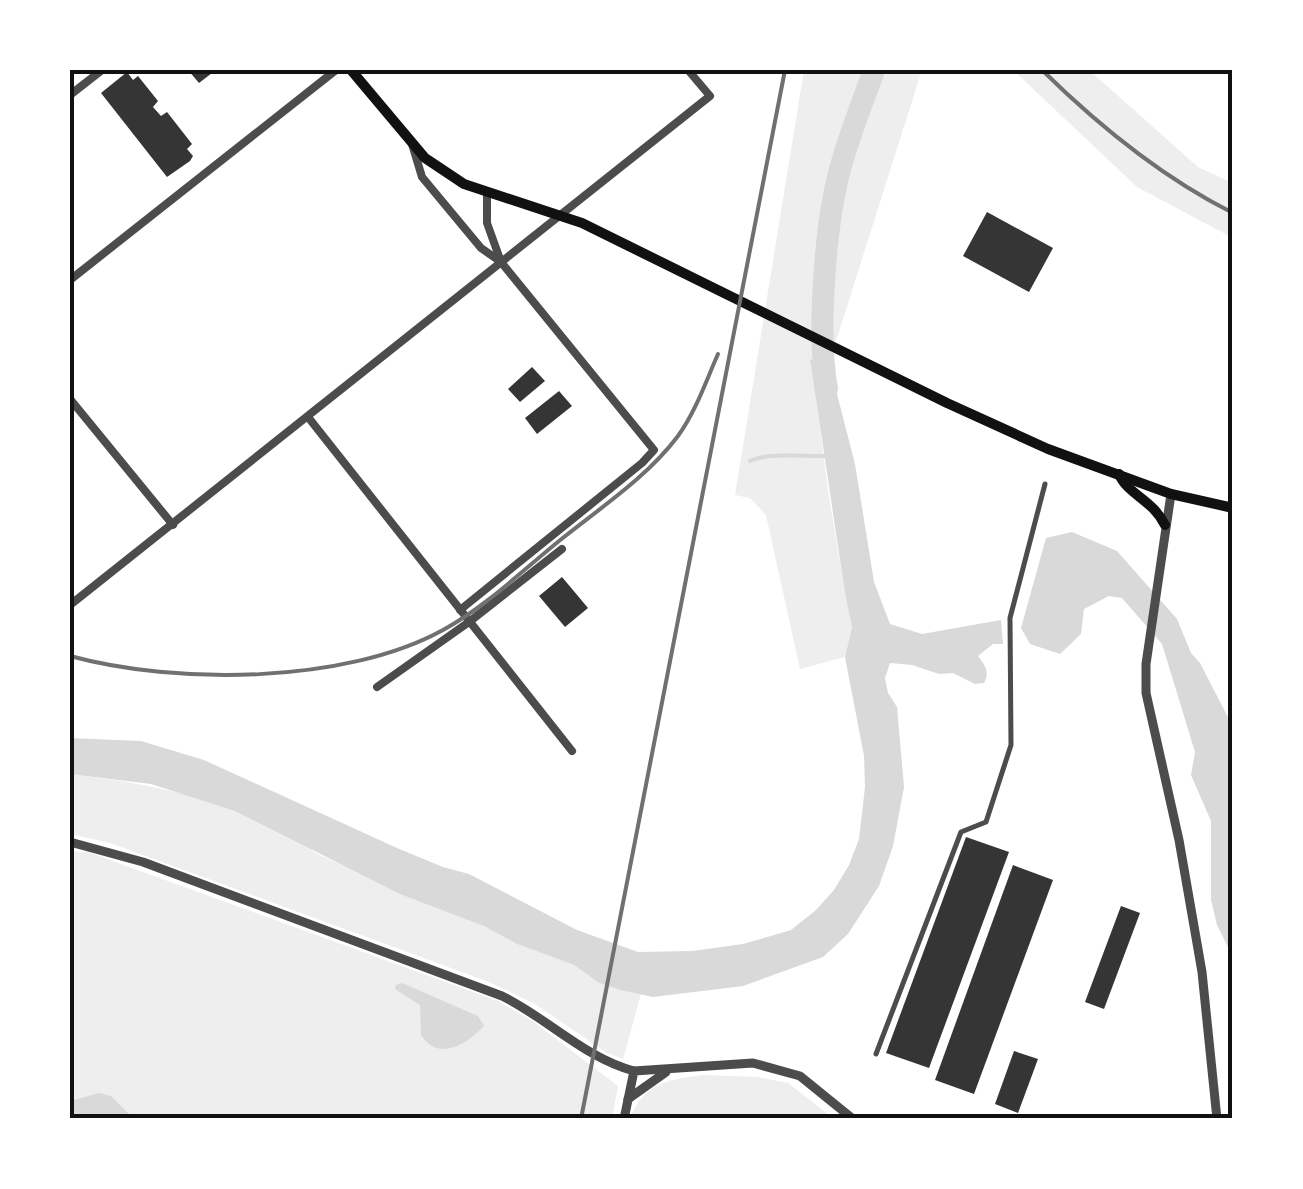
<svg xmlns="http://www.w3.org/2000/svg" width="1303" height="1189" font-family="'PT Sans Narrow',sans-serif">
	<rect width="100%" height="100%" fill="#fff"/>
	<g fill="#eee">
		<polygon points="804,70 922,70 829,363 811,359 828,490 845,593 851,610 852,627 845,657 800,669 766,515 750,498 735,495"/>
		<polygon points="1013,70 1089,70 1198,167 1233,183 1233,238 1137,187"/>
		<path d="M70 774C159 785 242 801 317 854L484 926 517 944 574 965 599 983 641 994 623 1059 607 1053 535 1004 489 982 110 843 70 834Z"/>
		<polygon points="70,851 88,852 498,1001 534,1022 618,1086 612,1119 70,1119"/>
		<path d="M704 1075 757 1077 788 1083 834 1119H630C643 1083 669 1079 704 1075Z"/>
	</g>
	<g fill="#d9d9d9">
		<path d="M810 359 829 363 855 464 874 582 890 624 922 634 1001 620 1003 644H993L978 656C985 666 990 671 984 683L975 684 953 673 939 674 912 665 890 663 885 678 888 693 897 707 904 787 893 846 879 886 848 934 823 957 743 986 653 997 621 990 599 983 574 965 517 944 484 926 400 894 235 811 151 784 70 774V738L141 741 204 760 397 848 443 867 469 874 577 930 638 952 692 951 743 944 791 930 816 910 834 890 849 865 859 839 865 787 864 756 845 657 852 627 845 593Z"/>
		<polygon points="1072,532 1117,551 1177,619 1191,653 1200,663 1233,727 1233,753 1229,759 1233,772 1233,957 1217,925 1211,900 1211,821 1191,775 1195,752 1162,644 1122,598 1109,596 1084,609 1081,634 1060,654 1030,644 1021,628 1046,538"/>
		<path d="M402 983 478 1016 484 1026C466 1045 438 1062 421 1035L420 1005 395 989 396 985Z"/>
		<polygon points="99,1093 111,1096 134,1119 70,1119 70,1101"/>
	</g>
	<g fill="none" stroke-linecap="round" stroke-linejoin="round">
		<path stroke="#d9d9d9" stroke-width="4" d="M750 461C768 452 807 457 828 456"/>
		<path stroke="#d9d9d9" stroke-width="22" d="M827 389C817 335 825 228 839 173 848 138 862 104 874 70"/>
	</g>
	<g fill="#353535">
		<polygon points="188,70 216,70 199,83"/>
		<polygon points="127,72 133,80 138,76 158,101 153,107 161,116 167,112 192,144 187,149 193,156 190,161 167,177 101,93"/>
		<polygon points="987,212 1053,248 1029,292 963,256"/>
		<polygon points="532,367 545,381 520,402 508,389"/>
		<polygon points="559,391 572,406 537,434 525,418"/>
		<polygon points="562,577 588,608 565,627 539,596"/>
		<polygon points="966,837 1009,852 929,1068 886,1053"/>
		<polygon points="1013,865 1053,880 974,1094 935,1080"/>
		<polygon points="1121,906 1140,913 1104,1009 1085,1002"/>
		<polygon points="1014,1051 1038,1059 1018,1113 995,1104"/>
	</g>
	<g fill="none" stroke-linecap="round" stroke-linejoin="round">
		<polyline stroke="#4c4c4c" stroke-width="5" points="876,1054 961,832 986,822 1011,745 1010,618 1045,484"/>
		<g stroke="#4c4c4c" stroke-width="8">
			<polyline points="70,95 102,70"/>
			<polyline points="412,144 422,177 481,248 501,262 654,450 642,463 460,610"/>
			<polyline points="487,193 487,223 501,262"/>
			<polyline points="70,280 336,70"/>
			<polyline points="70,399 173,525"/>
			<polyline points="308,417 572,751"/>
			<polyline points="70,605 710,96 688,70"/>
			<polyline points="377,687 469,622 562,549"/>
		</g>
		<g stroke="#4c4c4c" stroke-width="9">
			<polyline points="1171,494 1146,664 1146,693 1179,840 1202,972 1217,1119"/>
			<path d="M70 842 143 862 502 996C547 1018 585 1058 634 1071"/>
			<polyline points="628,1099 666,1072"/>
			<polyline points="624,1119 634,1071 753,1063 800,1076 853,1119"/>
		</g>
		<g stroke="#111" stroke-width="10">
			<polyline points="351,70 425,158 464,184 582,223 947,403 1048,449 1171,494 1233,508"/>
			<path d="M1119 474C1128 495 1152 499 1165 525"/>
		</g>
		<g stroke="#707070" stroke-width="4">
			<path d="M1042 70C1099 126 1161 177 1233 213"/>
			<path d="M70 656C176 685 345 684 443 630 487 606 525 568 564 537 603 506 648 476 678 436 696 411 706 381 718 354"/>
			<polyline points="581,1119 785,70"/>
		</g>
	</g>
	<rect width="1303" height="1189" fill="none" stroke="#ffffff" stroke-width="145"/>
	<rect x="72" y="72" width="1158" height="1044" fill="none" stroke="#111" stroke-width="4"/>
</svg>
